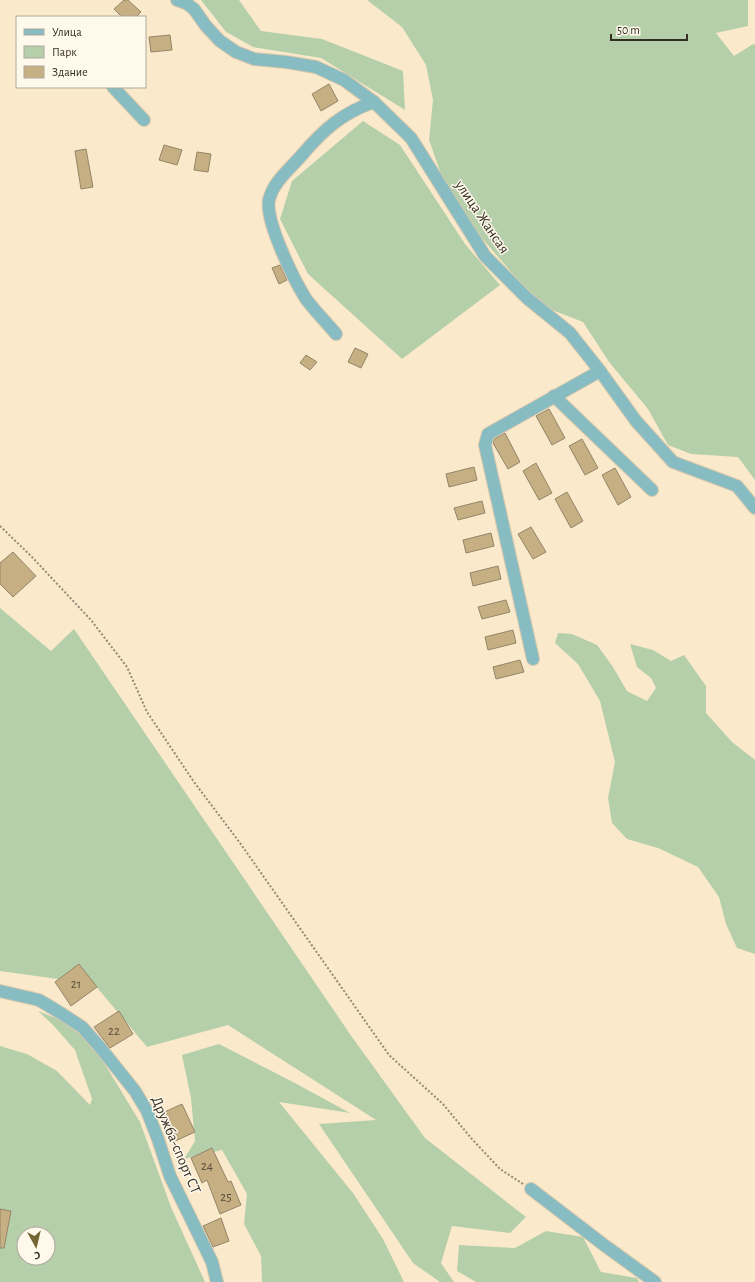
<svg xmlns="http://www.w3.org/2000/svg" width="755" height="1282" font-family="'Alegreya Sans',sans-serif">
	<rect width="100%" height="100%" fill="#faeacb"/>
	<g fill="#b6cfab" fill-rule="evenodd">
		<polygon points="201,0 239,0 261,31 322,39 403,71 405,110 321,58 253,47 226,32"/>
		<polygon points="367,0 748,0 748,26 716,33 734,56 753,44 755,45 755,480 738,457 691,454 668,445 648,409 609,362 583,322 547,308 519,281 480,236 441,174 429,140 433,100 426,65 402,27"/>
		<polygon points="363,121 400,145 465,244 500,285 402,359 308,274 280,219 292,181"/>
		<polygon points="0,608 51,651 74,629 352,1037 425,1138 526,1217 510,1233 452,1226 441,1263 454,1282 440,1282 413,1263 319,1124 376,1120 228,1025 147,1047 94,984 0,971"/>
		<polygon points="558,633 572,634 597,645 613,667 627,691 647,701 656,688 651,678 637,667 630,644 653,650 671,661 684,655 706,686 706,713 732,742 755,760 755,954 737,948 726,924 719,897 698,867 658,848 627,839 612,823 608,798 615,762 600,701 578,664 555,643"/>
		<path d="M38 1011 66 1022 95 1048 140 1122 171 1207 205 1282H0V1046L27 1054 57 1071 90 1105 92 1099 75 1050 53 1025ZM24 1234H48V1258H24Z"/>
		<polygon points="219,1044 293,1082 350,1113 279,1102 353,1193 383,1239 404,1282 262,1282 261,1256 244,1224 247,1194 222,1150 184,1159 195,1141 191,1098 182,1055"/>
		<polygon points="546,1231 583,1237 601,1272 637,1278 639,1282 476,1282 457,1271 459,1245 515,1248"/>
	</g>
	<g fill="#c6af82" stroke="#948569">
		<polygon points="124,0 128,0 141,12 136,17 122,17 114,9"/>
		<polygon points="170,35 172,50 151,52 149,37"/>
		<polygon points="329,84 338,101 321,111 312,94"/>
		<polygon points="164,145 182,150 177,165 159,160"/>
		<polygon points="86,149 93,187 81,189 75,151"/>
		<polygon points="197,152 211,154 208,172 194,170"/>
		<polygon points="280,265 287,280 279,284 272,268"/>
		<polygon points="355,348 368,354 361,368 348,362"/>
		<polygon points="306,355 317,362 310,370 300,363"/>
		<polygon points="549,409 565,438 552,445 536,416"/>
		<polygon points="505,433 520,462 508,469 493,443 494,439"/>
		<polygon points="582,439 598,468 585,475 569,446"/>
		<polygon points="536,463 552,493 539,500 523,471"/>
		<polygon points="474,467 477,480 449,487 446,474"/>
		<polygon points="615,468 631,497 618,505 602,475"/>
		<polygon points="567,492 583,521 571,528 555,499"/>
		<polygon points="482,501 485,513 458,520 454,508"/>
		<polygon points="531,527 546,552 533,559 518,534"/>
		<polygon points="491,533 494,546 466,553 463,540"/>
		<polygon points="13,552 36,576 13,597 0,584 0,563"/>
		<polygon points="498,566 501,579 473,586 470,573"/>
		<polygon points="506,600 510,612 482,619 478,607"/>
		<polygon points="513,630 516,643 488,650 485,637"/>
		<polygon points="520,660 524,672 496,679 493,667"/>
		<polygon points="79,964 97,987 71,1006 55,982"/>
		<polygon points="119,1011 133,1034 110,1048 94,1027"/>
		<polygon points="182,1104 195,1132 173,1142 160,1114"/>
		<polygon points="212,1148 228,1182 231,1181 241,1205 220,1214 207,1180 202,1183 191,1158"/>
		<polygon points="0,1209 11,1211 4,1248 0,1248"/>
		<polygon points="221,1218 229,1241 213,1247 203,1226"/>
	</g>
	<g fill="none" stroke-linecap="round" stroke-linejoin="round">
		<defs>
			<g id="minor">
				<polyline points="177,0 186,3 194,9 206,26 220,41 236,52 254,59 286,62 316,67 344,80 374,102 411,138 485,256 527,298 570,333 600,371 636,421 673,462 737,486 755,508"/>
				<polyline points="113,87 144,120"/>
				<path d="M336 334C327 323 314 310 306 299 294 280 265 221 269 200 273 182 290 169 301 156 323 130 342 113 374 102"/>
				<polyline points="554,396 652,490"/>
				<polyline points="533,659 485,445 488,434 600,371"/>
				<polyline points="0,991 39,1000 59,1012 82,1027 99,1046 135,1091 147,1111 158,1139 170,1176 212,1262 217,1282"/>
				<polyline points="531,1189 604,1245 655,1282"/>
			</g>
		</defs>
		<use href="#minor" stroke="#d7c8ad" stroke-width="14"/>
		<polyline stroke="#938974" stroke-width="2" stroke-dasharray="2 2" stroke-linecap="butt" points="0,526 31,556 91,620 127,667 147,712 194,782 240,843 389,1055 443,1104 471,1138 500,1169 523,1184"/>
		<use href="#minor" stroke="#87bcc2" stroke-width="12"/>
	</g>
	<g text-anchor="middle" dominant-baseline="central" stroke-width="3" stroke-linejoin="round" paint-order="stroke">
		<g font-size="13" fill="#594f3b">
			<text x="76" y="984">21</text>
			<text x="114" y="1031">22</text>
			<text x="207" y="1166">24</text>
			<text x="226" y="1197">25</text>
		</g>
		<g font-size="15" fill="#352f23" stroke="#fff9ec">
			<text transform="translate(482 217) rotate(56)">улица Жансая</text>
			<text transform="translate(176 1145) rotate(67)">Дружба-спорт СТ</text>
		</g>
	</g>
	<rect x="16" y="16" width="130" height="72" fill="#fff9ec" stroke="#aea89c"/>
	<rect x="24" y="29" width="20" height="6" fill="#87bcc2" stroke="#aea89c"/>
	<text x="52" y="36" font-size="12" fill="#352f23">Улица</text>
	<rect x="24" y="46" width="20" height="12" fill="#b6cfab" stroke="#aea89c"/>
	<text x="52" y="56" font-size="12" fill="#352f23">Парк</text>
	<rect x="24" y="66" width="20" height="12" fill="#c6af82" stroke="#aea89c"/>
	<text x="52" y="76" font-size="12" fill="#352f23">Здание</text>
	<g transform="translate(36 1246) rotate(172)"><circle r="19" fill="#fff9ec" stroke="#aea89c"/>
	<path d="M0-3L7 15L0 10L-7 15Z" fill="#736634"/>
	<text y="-6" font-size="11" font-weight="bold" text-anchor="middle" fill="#352f23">С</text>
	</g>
	<path d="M611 34v6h76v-6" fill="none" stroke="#352f23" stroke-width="2"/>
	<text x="617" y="34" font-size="12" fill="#352f23" stroke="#fff9ec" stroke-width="3" paint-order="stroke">50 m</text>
</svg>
